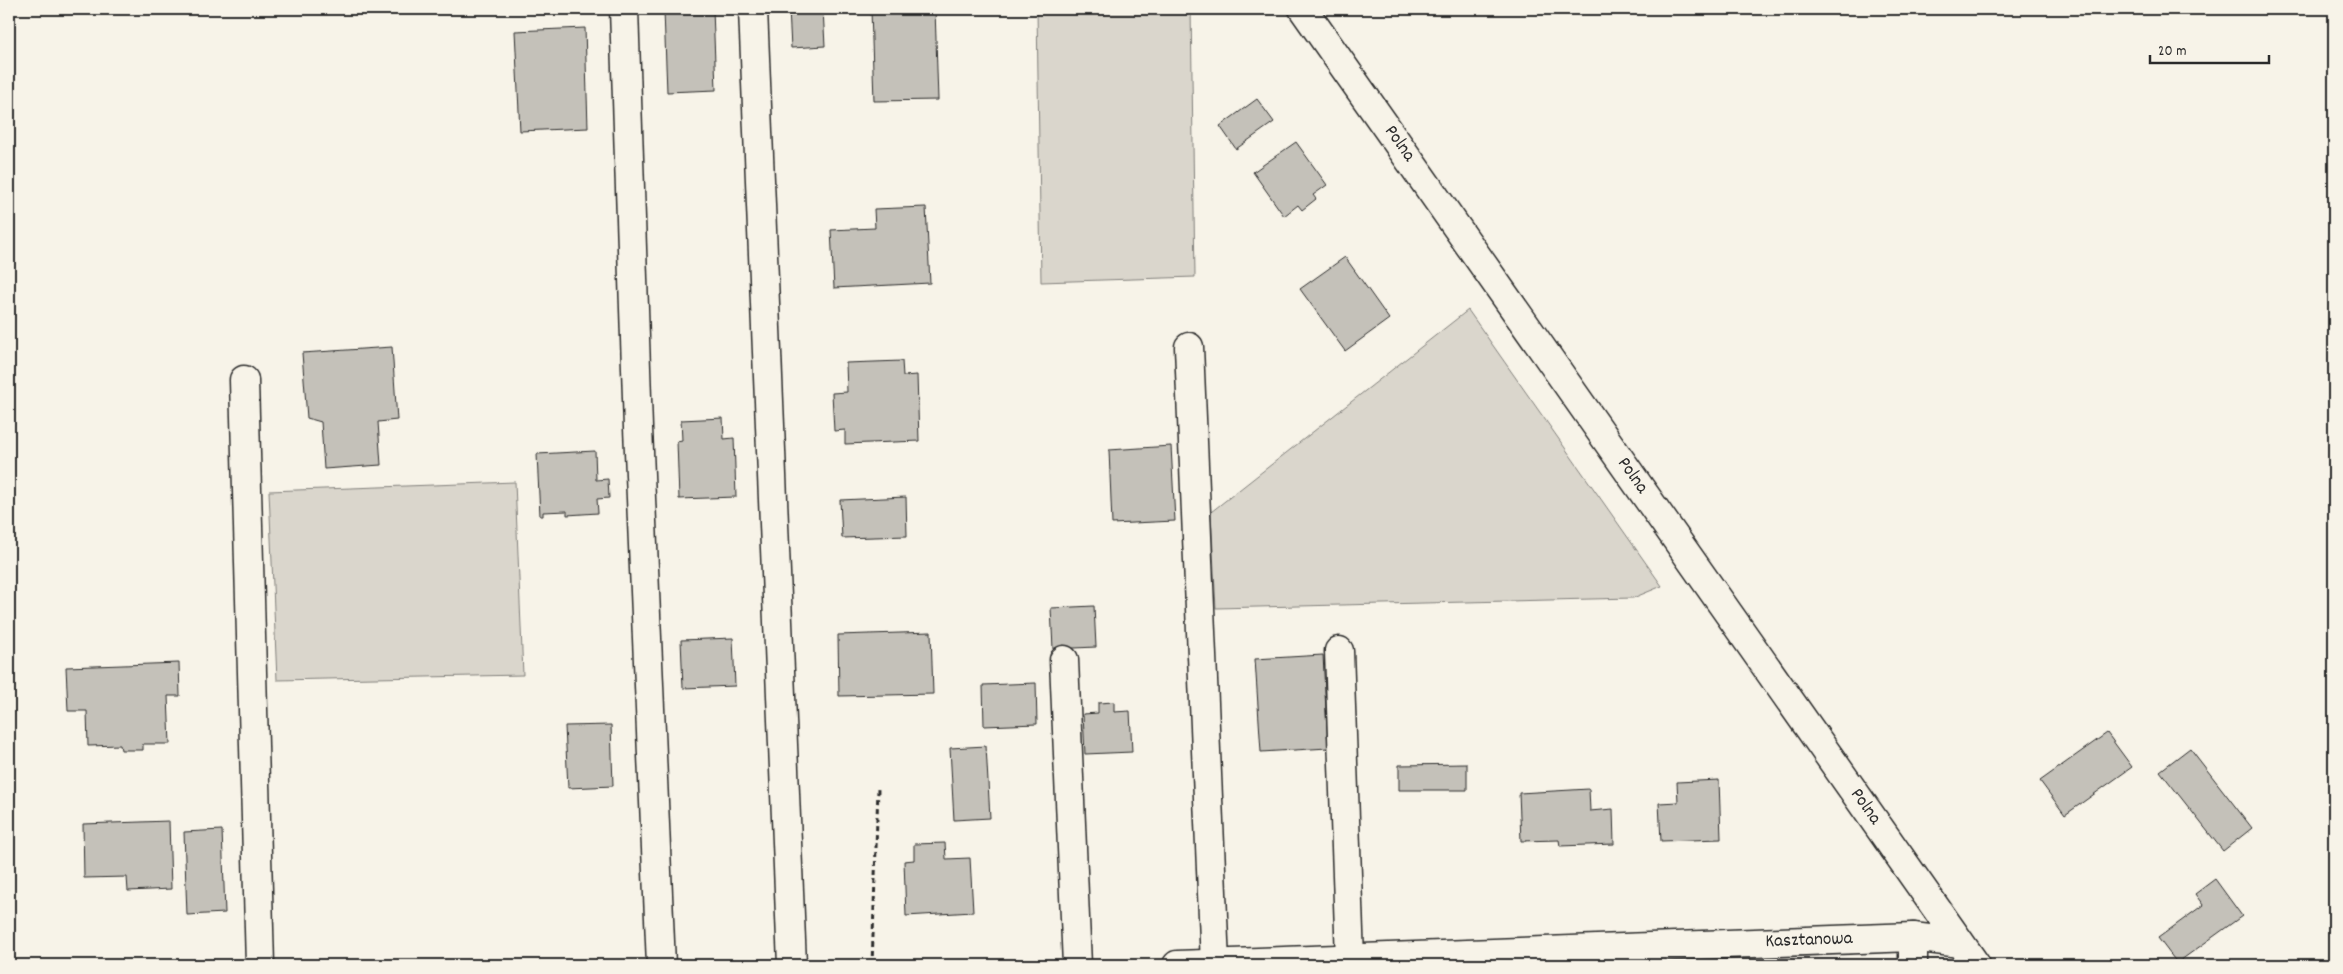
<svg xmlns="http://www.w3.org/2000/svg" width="2343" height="974" font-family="Dekko,sans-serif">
<rect width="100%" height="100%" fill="#f7f3e8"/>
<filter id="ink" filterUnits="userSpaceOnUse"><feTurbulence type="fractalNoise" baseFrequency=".02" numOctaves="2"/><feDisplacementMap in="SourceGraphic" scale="10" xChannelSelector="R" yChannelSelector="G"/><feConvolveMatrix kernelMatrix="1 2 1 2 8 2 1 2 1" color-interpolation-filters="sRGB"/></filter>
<g filter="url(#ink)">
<!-- green -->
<g fill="#dad6cc" stroke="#82807c">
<polygon points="1037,9 1191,9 1195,277 1041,282"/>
<polygon points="1468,310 1662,586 1633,598 1216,608 1211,512"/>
<polygon points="515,482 523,675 277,680 269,491"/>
</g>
<!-- building -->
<g fill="#c4c1b9" stroke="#2b2b2b">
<polygon points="713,9 716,90 667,92 664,11"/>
<polygon points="789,9 823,9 825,46 791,48"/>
<polygon points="935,9 938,100 874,101 871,10"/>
<polygon points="585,28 588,128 520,131 515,31"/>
<polygon points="1257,99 1274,122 1236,149 1220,126"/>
<polygon points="1296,142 1327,185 1313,195 1316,199 1302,210 1298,205 1284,216 1253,172"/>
<polygon points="926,207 930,283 834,288 831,230 875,228 874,209"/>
<polygon points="1345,257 1389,319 1345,351 1300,289"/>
<polygon points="392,347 397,420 378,422 381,465 324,469 321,422 307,418 302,353"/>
<polygon points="902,361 903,376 917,375 919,441 845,444 845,430 834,431 832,393 847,392 846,363"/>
<polygon points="723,418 724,439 734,438 736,497 679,499 677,441 682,440 681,420"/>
<polygon points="1171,446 1175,521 1112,524 1109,450"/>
<polygon points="595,451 596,480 608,479 609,498 597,499 598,513 567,515 567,511 543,512 543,516 540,516 537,454"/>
<polygon points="906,497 907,536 842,538 840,500"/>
<polygon points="1094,606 1096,647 1053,649 1051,608"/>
<polygon points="931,632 933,694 839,696 838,635"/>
<polygon points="733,638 735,686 683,688 681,640"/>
<polygon points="1323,655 1328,748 1261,752 1255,659"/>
<polygon points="179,663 180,696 168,696 170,744 143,744 143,750 121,750 120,745 88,746 87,711 68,711 66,667"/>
<polygon points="1036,683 1037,724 984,726 983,685"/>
<polygon points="1114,702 1114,712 1130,711 1132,752 1085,754 1083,714 1098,713 1098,703"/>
<polygon points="611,725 613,786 568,788 565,726"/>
<polygon points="2107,733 2132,767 2065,815 2040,781"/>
<polygon points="986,746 990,818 954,820 950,748"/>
<polygon points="2190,748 2252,828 2223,851 2160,771"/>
<polygon points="1467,764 1467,790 1399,790 1399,765"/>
<polygon points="1719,780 1721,839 1661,841 1659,803 1678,802 1677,782"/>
<polygon points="1589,789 1590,811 1613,809 1614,844 1560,846 1559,840 1521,841 1519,793"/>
<polygon points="169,821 171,889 128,891 127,877 84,878 83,824"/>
<polygon points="222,830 225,913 187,915 184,832"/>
<polygon points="945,843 946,859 970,858 973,912 906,916 904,861 914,860 914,844"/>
<polygon points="2215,879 2242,916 2177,963 2158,938 2203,905 2195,894"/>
</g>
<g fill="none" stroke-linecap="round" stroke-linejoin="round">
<defs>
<g id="minor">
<polyline points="624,9 638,428 661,965"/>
<polyline points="753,9 792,965"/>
<polyline points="1303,9 1976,965"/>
<polyline points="1189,347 1215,964"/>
<polyline points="244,380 260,965"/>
<polyline points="1339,651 1350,959"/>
<polyline points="1064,660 1077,965"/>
<polyline points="1913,937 1913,965"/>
<polyline points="1177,965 1913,937 1960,943"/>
</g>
</defs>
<!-- minor casing -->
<use href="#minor" stroke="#2b2b2b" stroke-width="31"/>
<!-- path -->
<polyline stroke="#2b2b2b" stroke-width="3" stroke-dasharray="5 4" stroke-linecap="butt" points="872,965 878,789"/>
<!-- minor -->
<use href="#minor" stroke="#f7f3e8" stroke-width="28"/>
</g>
</g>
<g text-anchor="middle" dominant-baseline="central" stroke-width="4" stroke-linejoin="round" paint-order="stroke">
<!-- street labels -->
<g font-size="19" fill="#2b2b2b" stroke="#f7f3e8">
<text transform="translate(1399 144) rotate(55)">Polna</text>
<text transform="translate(1632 476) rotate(55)">Polna</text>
<text transform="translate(1865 807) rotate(55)">Polna</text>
<text transform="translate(1809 941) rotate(-2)">Kasztanowa</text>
</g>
</g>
<!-- margin -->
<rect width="2343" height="974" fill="none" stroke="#f7f3e8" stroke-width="30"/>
<rect x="15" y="15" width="2313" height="944" fill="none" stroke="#2b2b2b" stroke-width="2" filter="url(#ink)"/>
<!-- scale -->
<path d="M2150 55v8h119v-8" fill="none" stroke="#2b2b2b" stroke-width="2.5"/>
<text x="2158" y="55" font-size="15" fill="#2b2b2b" stroke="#f7f3e8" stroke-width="4" paint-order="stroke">20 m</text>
</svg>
